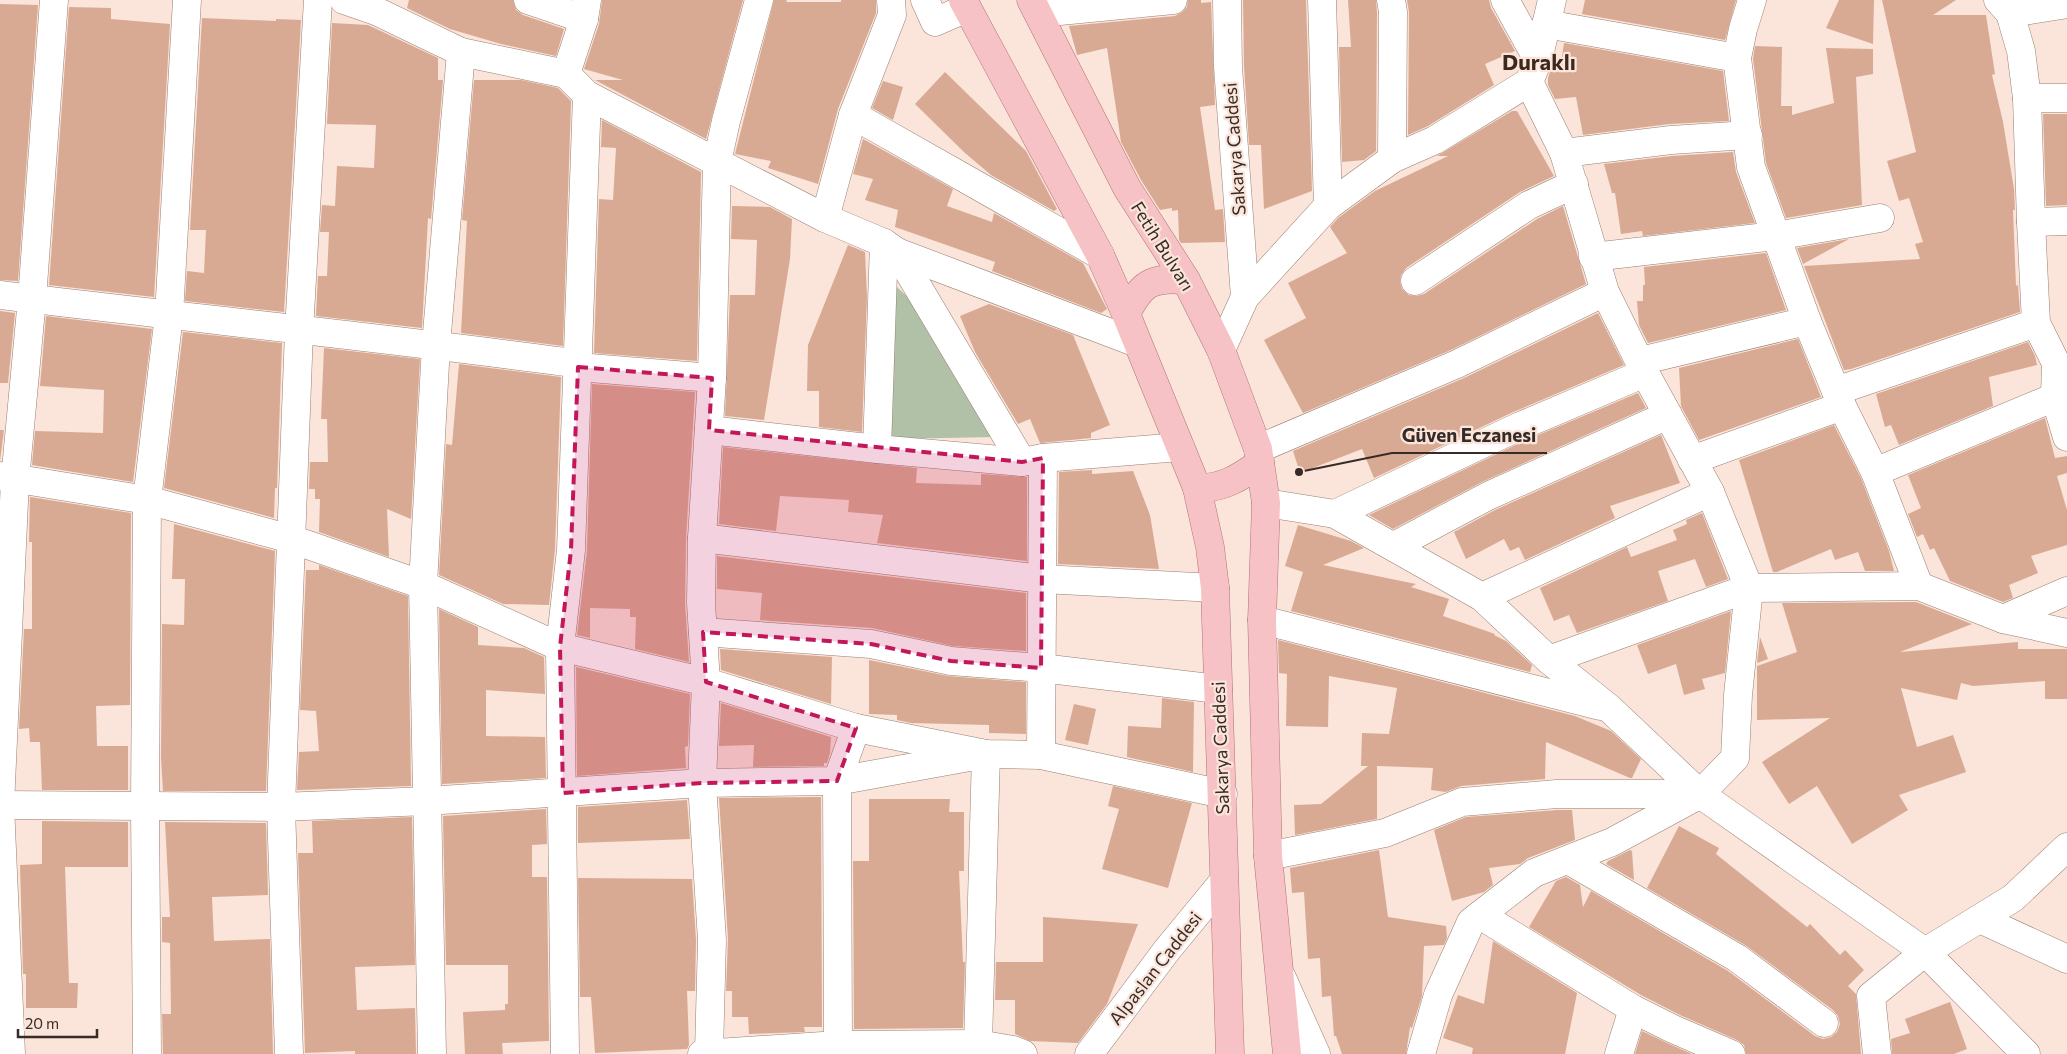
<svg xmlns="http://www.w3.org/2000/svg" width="2067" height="1054" font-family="Commissioner,sans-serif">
<rect width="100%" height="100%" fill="#fbe4d9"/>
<!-- green -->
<polygon fill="#b1c1a7" points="886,277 925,313 995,437 892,439"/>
<!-- building -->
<g fill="#d9aa93">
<polygon points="409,0 513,0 516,10 523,15 564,29 556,56 501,44 450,29 407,8"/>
<polygon points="602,0 743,0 706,139 595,80 623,80 584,69 599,24"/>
<polygon points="774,0 787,0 786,2 841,2 841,0 876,0 876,13 838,109 818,184 768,168 771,161 735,154"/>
<polygon points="1188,0 1201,0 1201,3 1211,2 1215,105 1200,107 1215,210 1223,209 1225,242 1181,243 1179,240 1178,210 1172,211 1172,208 1160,210 1141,180 1121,142 1107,48 1077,55 1069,26 1175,16 1182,12 1187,7"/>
<polygon points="1243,0 1306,0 1312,191 1264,209 1261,145 1249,145 1244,66"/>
<polygon points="1348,0 1376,0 1377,13 1376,151 1364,160 1342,162 1339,47 1351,47"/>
<polygon points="1407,0 1489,0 1491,8 1515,51 1485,64 1494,85 1428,126 1408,135 1409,12"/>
<polygon points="1585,0 1736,0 1725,40 1582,14"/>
<polygon points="1839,0 1874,0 1873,44 1826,28"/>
<polygon points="1882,0 1956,0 1933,15 1986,15 1995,74 1992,75 2003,122 2014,189 2015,210 2013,210 2016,286 2018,285 2020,312 1851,369 1844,370 1804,266 1920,259 1915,244 1923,242 1909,198 1899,201 1887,161 1916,152"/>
<polygon points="0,4 38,5 18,281 0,280"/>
<polygon points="69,7 111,8 111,19 170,24 154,297 49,285"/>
<polygon points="202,18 276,21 276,19 301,20 284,312 185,301 187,271 204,273 206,230 190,230"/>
<polygon points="332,23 368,25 438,58 438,80 443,80 431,219 428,218 422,328 316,316 318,276 327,276 329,232 320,232 322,205 335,206 337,166 374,168 376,125 327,124"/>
<polygon points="1564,43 1723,71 1729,121 1669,124 1583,135 1576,97 1555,99 1548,85 1548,78 1550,72 1560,71"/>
<polygon points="1755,46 1782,47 1781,106 1792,106 1792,115 1834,103 1826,48 1873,49 1873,74 1856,77 1862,205 1786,218 1766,163 1753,59"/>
<polygon points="945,72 1026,151 1057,209 1054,211 991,175 965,153 915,104"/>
<polygon points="474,80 521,80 558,88 571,101 563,346 461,333 467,221 462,220"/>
<polygon points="883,81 903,87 893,120 872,108"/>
<polygon points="1512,111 1517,111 1554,176 1520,192 1406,268 1401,275 1400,282 1402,289 1409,295 1416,296 1424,294 1537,219 1563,206 1586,284 1451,350 1303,413 1264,340 1306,318 1288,283 1347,253 1330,227 1338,218 1375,191 1448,156 1437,156"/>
<polygon points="2043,114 2067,114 2067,205 2046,206"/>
<polygon points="602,120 701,172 697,361 594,353 599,199 613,200 616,148 601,147"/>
<polygon points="863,139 953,189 947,206 992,222 994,213 1083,263 1107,309 1101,313 992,271 995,262 895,227 898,210 865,200 873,179 853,174"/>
<polygon points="1733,152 1736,172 1755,223 1643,236 1642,231 1621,234 1615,193 1612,193 1604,164 1672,156"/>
<polygon points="732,206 770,207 792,219 790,259 764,420 725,416 730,295 755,295 757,240 731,239"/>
<polygon points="1849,239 1803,264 1797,248"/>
<polygon points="848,245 865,252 867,296 862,432 819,427 819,391 807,391 808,345"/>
<polygon points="1766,253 1786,310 1648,343 1639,325 1637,301 1643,301 1643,285 1645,285 1644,267"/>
<polygon points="989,304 1073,335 1110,425 1091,433 1091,438 1040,443 1030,419 1018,424 975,352 960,316"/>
<polygon points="0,311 15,313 8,383 0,383"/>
<polygon points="1598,313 1624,365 1511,413 1374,478 1362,449 1300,473 1293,451 1464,378"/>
<polygon points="46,316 152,329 133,482 32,465 35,431 103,433 104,390 40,386"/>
<polygon points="183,332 282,343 277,488 275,488 274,518 164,488"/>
<polygon points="1798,339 1821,397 1699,440 1681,406 1679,368"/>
<polygon points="2028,342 2035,356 2037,365 1989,377 1993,406 1899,445 1891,425 1885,427 1876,394"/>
<polygon points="324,348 420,359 411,519 387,509 389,557 319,532 320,499 315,499 315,489 309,489 310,462 328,462 327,419 321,419"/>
<polygon points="459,364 561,377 555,549 549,605 503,604 439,575 446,444 452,445"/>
<polygon points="592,384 695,392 686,538 685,604 689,662 635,649 636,617 630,617 630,609 590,608 590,638 577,635 587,551"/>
<polygon points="1638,393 1646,408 1482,482 1393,529 1369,515 1524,441"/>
<polygon points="2045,418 2055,458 2067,456 2067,473 2057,476 2067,510 2067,545 2031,556 2038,573 2009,585 2013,598 2003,602 1950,581 1934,548 1930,550 1923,534 1917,537 1908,514 1921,508 1908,475"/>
<polygon points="1834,425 1861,478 1889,551 1894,571 1865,571 1858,552 1835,560 1831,549 1777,572 1773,572 1739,460"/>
<polygon points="0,430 4,430 0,461"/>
<polygon points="1661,435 1680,483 1610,506 1615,518 1525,560 1519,547 1510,551 1504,539 1466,559 1454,532 1495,510"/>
<polygon points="723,447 917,468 916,483 981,485 981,474 1027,477 1027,561 877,543 883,515 848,512 849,500 780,496 776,531 719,524"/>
<polygon points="1092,470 1092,474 1133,471 1150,515 1159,569 1058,564 1059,472"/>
<polygon points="30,497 131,513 130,705 96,706 97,746 128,746 128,790 42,790 40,742 30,742 29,728 19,729 24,629 32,629 32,542 29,542"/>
<polygon points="1702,513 1728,579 1706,587 1695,559 1658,571 1668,601 1577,633 1569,615 1554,621 1540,588 1627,547 1631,557 1677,540 1673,530 1687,524 1686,520"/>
<polygon points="174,524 275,551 266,791 163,791 161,757 162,624 184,625 185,579 172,579"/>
<polygon points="1298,525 1351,541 1364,548 1323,565 1416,584 1411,587 1449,599 1443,616 1495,634 1494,635 1506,641 1532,665 1530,672 1291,611 1303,572 1285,566"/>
<polygon points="717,556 1026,593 1026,651 953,646 872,628 760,620 762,593 717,589"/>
<polygon points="319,565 408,596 411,786 297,790 299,752 319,751 316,711 300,710 306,570 319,570"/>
<polygon points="1916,602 1972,624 1900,652 2018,642 2018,649 2067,649 2067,699 2045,699 2045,681 1973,686 1961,683 1957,700 1901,688 1917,747 1953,735 1966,772 1899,795 1908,810 1852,844 1817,786 1789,804 1762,762 1830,718 1757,720 1757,666 1797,652 1782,603"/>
<polygon points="439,609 478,627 478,645 524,648 544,657 545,694 486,690 486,736 545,737 546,778 442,784"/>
<polygon points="1731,611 1725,673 1702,679 1705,689 1684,695 1676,664 1648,674 1637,645"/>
<polygon points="1760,637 1768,659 1757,663"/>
<polygon points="1278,640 1575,716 1611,731 1641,759 1632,778 1630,778 1546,742 1545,779 1461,786 1446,792 1431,790 1433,768 1377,766 1377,819 1295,835 1294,805 1321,804 1368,766 1361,766 1362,733 1389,734 1397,688 1329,676 1328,727 1286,726 1287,674 1279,673"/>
<polygon points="720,649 832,657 831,704 721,670"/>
<polygon points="869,660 948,676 1026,682 1026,734 989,733 989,725 911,723 897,720 897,715 869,714"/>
<polygon points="576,667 690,694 688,746 685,747 686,768 577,776"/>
<polygon points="1162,698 1194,702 1193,772 1127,757 1128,726 1161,728"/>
<polygon points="721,703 831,737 830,753 827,763 824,763 824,766 753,767 754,745 719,746"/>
<polygon points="1074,704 1096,709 1088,745 1065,740"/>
<polygon points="1113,786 1192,803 1168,888 1102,869 1119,809 1108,806"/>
<polygon points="821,797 822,1027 804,1027 805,1032 749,1034 748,1017 732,1017 732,991 726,991 728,939 719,798"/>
<polygon points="869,799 950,799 949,812 964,812 964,871 959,871 963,962 965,962 963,1028 854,1029 853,861 869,861"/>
<polygon points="687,800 690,839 578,843 578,807"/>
<polygon points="546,809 547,844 532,845 532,877 547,877 549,1041 502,1043 503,1054 465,1054 463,1012 505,1010 505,1004 508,1004 508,965 446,965 443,816"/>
<polygon points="1558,810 1572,810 1575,840 1528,858 1520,864 1489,868 1493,885 1484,892 1452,901 1434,830 1466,817"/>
<polygon points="412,817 415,965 355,967 357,1010 415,1008 416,1054 355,1054 355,1051 305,1053 298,853 313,853 312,821"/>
<polygon points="42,821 128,822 128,867 65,867 69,983 78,983 77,1008 26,1008 26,974 23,974 20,865 42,864"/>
<polygon points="165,822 266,823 268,895 212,897 214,941 270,939 273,1054 163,1054 162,1014 171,1014 170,943 162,942 162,917 170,917"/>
<polygon points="1679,826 1719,848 1716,854 1807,927 1810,924 1840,955 1845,950 1864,970 1848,986 1856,994 1861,1054 1746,1054 1744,1045 1737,1040 1680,1015 1641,995 1529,927 1556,881 1566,877 1580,885 1583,907 1591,891 1728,971 1815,1036 1823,1039 1831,1037 1837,1032 1840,1024 1838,1016 1833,1010 1745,945 1647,888"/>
<polygon points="1379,850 1388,917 1446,926 1447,938 1444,945 1424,946 1422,996 1412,1028 1410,1027 1406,1054 1342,1054 1336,1036 1334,1036 1331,996 1322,997 1320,958 1308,959 1304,892 1292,893 1290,868"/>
<polygon points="1630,850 1632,851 1634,880 1606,864 1608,861"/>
<polygon points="578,878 692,879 696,940 695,991 687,991 689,1045 687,1049 595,1053 591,997 580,997"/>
<polygon points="1043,917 1138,924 1107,1004 1078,1043 1030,1041 1015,1034 1015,1000 995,1000 996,962 1043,962"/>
<polygon points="1493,941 1577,993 1565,1054 1472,1054 1473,1048 1443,1038 1458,995 1484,1004"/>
<polygon points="1950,1002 1967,1049 1954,1054 1892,1054 1891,1039 1910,1033 1905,1019"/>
<polygon points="1642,1031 1667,1043 1692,1054 1635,1054"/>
</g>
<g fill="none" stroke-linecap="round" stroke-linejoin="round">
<defs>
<g id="minor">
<polyline points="344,0 376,11 461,52 566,74 587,95 825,218 884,243 897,252 1137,343"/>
<polyline points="528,0 584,19"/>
<polyline points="925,0 935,22 967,8"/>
<polyline points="1227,0 1228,67 1245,297"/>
<polyline points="1322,0 1328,206"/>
<polyline points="1391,0 1393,12 1392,159"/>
<polyline points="1505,0 1538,60"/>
<polyline points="1752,0 1743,29 1737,58 1751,167 1807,321 1842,406 1875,472 1919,586"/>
<polyline points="1998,0 2010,13 2021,51 2027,98 2031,222 2036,323 2056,363 2055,397 2067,437"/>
<polyline points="1039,13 1173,0"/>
<polyline points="2010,13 2067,4"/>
<polyline points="1546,24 1737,58"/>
<polyline points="566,74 584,19 587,0"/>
<polyline points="2027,98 2067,98"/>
<polyline points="853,115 1100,255"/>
<polyline points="1564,153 1671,140 1748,135"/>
<polyline points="825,218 853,115 892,15 891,0"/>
<polyline points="2031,222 2067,221"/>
<polyline points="897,252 1022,462"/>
<polyline points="1593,257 1775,236 1880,218"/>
<polyline points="1415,281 1529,205 1574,184"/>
<path d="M0,295C189,318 378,337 566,362L578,367L712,378"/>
<polyline points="1221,350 1245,297 1328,206 1392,159 1435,140 1529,82 1538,60 1552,0"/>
<polyline points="1640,361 1807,321"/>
<polyline points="1836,391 2036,323"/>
<polyline points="709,430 877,449 1022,462 1043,458 1180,447"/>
<polyline points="877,449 884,243"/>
<polyline points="1258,449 1457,364 1605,292"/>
<polyline points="1692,460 1842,406"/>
<polyline points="1875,472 2055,397"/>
<polyline points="0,476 147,500 291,539 423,585 560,647 706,682 856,728 986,754 1041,755 1223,794"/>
<polyline points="1266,503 1335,514 1482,597 1549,660 1609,708 1700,794 1735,758 1738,695 1749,588 1710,492 1645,373 1605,292 1564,153 1529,82"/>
<polyline points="1335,514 1518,427 1645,373"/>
<polyline points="702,538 1042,579 1215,588"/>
<polyline points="1394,546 1488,496 1668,415"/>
<polyline points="1482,597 1710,492"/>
<polyline points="2003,619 2067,591"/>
<polyline points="1262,620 1600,706"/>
<polyline points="703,632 871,644 951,661 1041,668 1218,689"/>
<polyline points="1549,660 1749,588 1919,586 2003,619 2067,633"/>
<polyline points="1041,755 1043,458"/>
<polyline points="0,805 281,807 427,801 702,783 837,781 986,754 978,1044"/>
<polyline points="1268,856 1385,833 1462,802 1557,794 1700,794 1925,952 2026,1054"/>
<polyline points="1568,860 1737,958 1824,1023"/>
<polyline points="1480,915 1633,1009 1673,1029 1731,1054"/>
<polyline points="1980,919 2067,959"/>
<polyline points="1282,978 1316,1054"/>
<polyline points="838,1045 837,781 856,728"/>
<polyline points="709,1052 712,940 702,783 706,682 701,603 702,538 712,378 717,162 726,121 759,0"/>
<polyline points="11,1054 0,805 15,480 32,299 54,0"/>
<polyline points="147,1054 145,806 147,500 169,315 187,0"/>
<polyline points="289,1054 281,807 299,331 318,0"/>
<polyline points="432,1054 423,585 436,345 461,52"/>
<polyline points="565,1054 560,647 571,550 587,95"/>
<polyline points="702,1054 838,1045 978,1044 1013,1050 1023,1054"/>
<polyline points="1089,1054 1167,950 1223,882"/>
<polyline points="1421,1054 1438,995 1471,922 1534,873 1612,842 1697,796"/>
<polyline points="1619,1054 1633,1009"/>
<polyline points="1877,1054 1871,996 1925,952 2013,898 2067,847"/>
</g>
<g id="major">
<polyline points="963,0 1100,255 1126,314 1197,488 1210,547 1215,588 1230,1054"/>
<polyline points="1031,0 1127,188 1186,280 1221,350 1258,449 1266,503 1262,620 1268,856 1287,1054"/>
<path d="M1126,314C1142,283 1151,277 1186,280"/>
<path d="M1197,488C1222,489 1241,477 1260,463"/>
</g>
</defs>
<!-- minor casing -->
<use href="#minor" stroke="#997f72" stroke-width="29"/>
<!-- major casing -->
<use href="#major" stroke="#b07374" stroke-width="29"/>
<!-- minor -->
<use href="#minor" stroke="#fff" stroke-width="28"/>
<!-- major -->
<use href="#major" stroke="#f7c2c5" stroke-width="28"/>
</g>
<!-- marked area -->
<path fill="#c2185b" fill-opacity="0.2" stroke="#c2185b" stroke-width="4" stroke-dasharray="10 6" stroke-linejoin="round" d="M578,367L712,378L709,430L1022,462L1043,458L1041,668L951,661L871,644L703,632L706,682L856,728L837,781L702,783L563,793L560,647L571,550Z"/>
<g text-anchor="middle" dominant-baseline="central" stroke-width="4.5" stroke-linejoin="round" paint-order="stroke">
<!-- street labels -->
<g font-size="18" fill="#362b26" stroke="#fbe4d9">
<text transform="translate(1234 149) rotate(-94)">Sakarya Caddesi</text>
<text transform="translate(1163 246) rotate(58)">Fetih Bulvarı</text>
<text transform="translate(1220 748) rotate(-92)">Sakarya Caddesi</text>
<text transform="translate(1155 968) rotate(-52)">Alpaslan Caddesi</text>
</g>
<!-- district labels -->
<g font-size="22" font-weight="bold" fill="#3d281d" stroke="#fbe4d9">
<text x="1539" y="61">Duraklı</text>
</g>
</g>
<!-- callouts -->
<path fill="none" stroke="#362b26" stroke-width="2" d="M1299 472L1392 453H1547"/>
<circle fill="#362b26" stroke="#fbe4d9" stroke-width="2" cx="1299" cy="472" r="5"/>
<g font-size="19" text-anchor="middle" font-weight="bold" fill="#362b26" stroke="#fbe4d9" stroke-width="4.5" stroke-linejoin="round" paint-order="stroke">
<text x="1469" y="442">Güven Eczanesi</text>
</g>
<!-- scale -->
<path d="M18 1029v8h79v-8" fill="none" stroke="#362b26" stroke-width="2.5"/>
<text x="25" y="1029" font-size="15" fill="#362b26" stroke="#fbe4d9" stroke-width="4" paint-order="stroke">20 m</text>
</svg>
